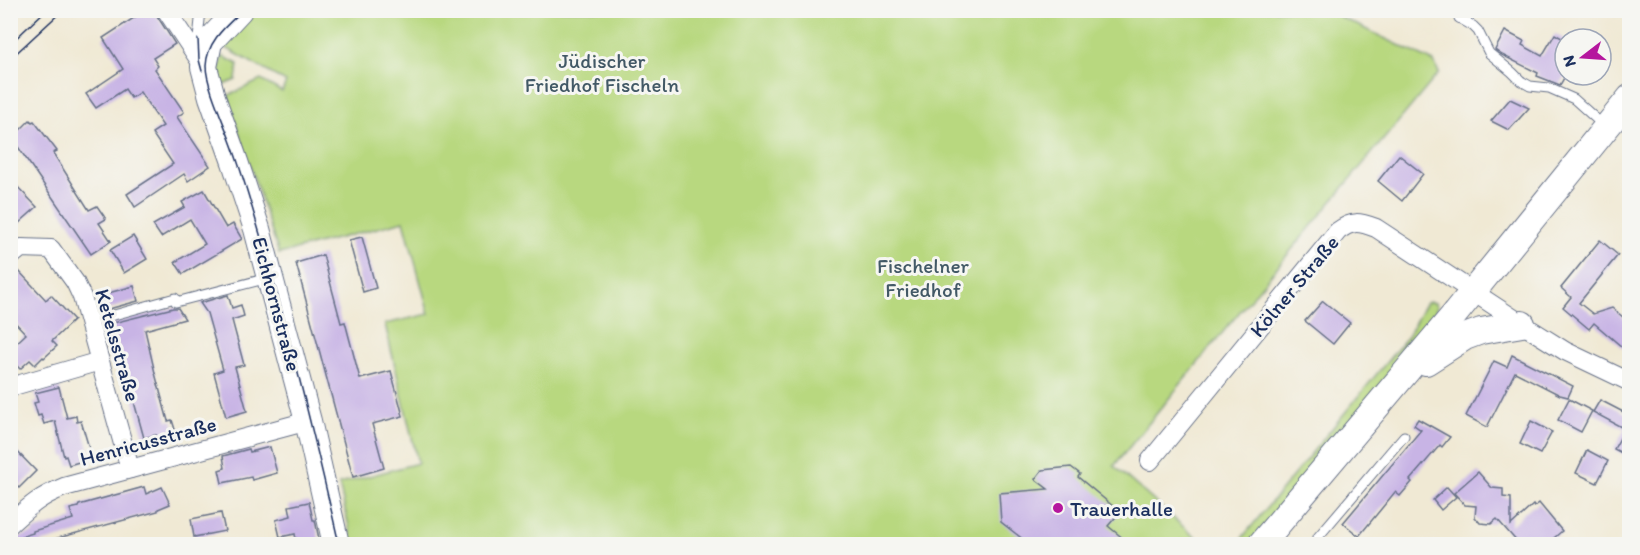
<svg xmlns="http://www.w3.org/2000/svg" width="1640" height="555" font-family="Itim,sans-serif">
<rect width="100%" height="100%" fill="#f6f6f2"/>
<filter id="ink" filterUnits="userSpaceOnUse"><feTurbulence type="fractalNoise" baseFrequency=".0167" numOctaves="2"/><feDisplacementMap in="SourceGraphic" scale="12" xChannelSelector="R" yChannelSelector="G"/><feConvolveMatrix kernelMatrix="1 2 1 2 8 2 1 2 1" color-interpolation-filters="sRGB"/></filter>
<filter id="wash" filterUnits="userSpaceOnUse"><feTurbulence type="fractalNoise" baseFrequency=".008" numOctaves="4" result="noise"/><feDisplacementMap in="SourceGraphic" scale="24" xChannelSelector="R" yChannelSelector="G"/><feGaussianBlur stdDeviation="1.35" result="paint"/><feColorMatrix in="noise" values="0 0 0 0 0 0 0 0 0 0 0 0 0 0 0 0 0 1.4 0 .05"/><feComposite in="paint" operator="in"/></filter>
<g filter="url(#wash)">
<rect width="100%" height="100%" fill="#f0e9d4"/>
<!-- green -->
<g fill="#b8d87f" stroke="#6a846e" stroke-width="1.5">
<polygon points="258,10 1323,10 1330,12 1434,62 1439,73 1228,326 1114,466 1203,544 353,544 339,484 418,463 385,324 429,314 404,221 279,254 227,96 261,80 282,92 286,82 221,45"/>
<polygon points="222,56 238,64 236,80 221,86 219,72"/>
<polygon points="1431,302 1435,303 1437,306 1433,317 1425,331 1249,544 1237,544 1408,336 1423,307 1426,303"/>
</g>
<g id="blocks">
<!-- building -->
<g fill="#c8b4e5">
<polygon points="146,10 155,10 157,16 175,44 153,58 158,66 155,69 184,112 177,117 210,166 188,181 184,174 135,207 127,194 173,164 152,133 163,126 140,92 131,98 125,89 96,108 86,94 123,69 103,38"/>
<polygon points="1505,31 1524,41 1522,45 1542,56 1555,34 1565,40 1565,76 1560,85 1537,76 1538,73 1502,55 1495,50"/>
<polygon points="1510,99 1529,108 1509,130 1491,121"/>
<polygon points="30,120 32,122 34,121 57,151 53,153 89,210 97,206 106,219 99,223 111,241 91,254 12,138"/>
<polygon points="1399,155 1423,174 1402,201 1378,181"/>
<polygon points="10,179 37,207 10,231"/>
<polygon points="204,190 226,228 233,224 242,239 183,274 175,262 205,244 190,219 161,237 153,225 185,207 182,202"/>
<polygon points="133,236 147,259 124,273 110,250"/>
<polygon points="362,237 376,288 363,292 349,240"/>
<polygon points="1600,240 1618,255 1579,303 1593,314 1612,308 1629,322 1629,353 1594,323 1589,329 1563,307 1571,297 1561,288"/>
<polygon points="323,255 341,323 345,322 360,379 391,371 403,416 372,424 384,468 353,477 296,263"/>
<polygon points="17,269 46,300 51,295 74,320 52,341 57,346 44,358 43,357 35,365 30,360 20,369 10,359 10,349 26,334 10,317 10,275"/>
<polygon points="134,286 138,301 105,310 101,295"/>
<polygon points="228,295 232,308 241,305 244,316 232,320 244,365 235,367 247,411 226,417 214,373 223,370 207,313 200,303"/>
<polygon points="1323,301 1350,323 1333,344 1305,321"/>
<polygon points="173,308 178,308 185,319 145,330 155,373 168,421 172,420 177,436 158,441 156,435 144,438 118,344 115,345 109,324"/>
<polygon points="1512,355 1573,386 1568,397 1560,395 1515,372 1487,427 1466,416 1494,361 1507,367"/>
<polygon points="59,387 67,418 76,416 77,422 81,421 92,458 69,465 66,456 64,457 55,421 44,424 41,415 38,416 34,403 38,402 35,393"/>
<polygon points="1569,399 1592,411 1581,432 1558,420"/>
<polygon points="1600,400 1629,415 1629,457 1614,449 1625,429 1593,412"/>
<polygon points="1418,419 1450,437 1442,447 1440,445 1410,480 1412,482 1400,496 1395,492 1359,536 1343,523 1421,430 1414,425"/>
<polygon points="1531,421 1552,432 1540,454 1520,444"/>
<polygon points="10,444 36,471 19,488 10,479"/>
<polygon points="270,447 277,473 252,480 251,477 222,483 219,470 225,468 223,456 249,449 250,452"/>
<polygon points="1587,450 1608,461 1597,483 1576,473"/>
<polygon points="1071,467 1080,474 1078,477 1120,512 1108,526 1130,544 1029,544 1001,522 999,493 1048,489 1035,479 1042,470"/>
<polygon points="1478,472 1492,488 1503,489 1503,497 1511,498 1511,525 1533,505 1534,507 1539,503 1562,531 1547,544 1519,544 1497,519 1491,524 1480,523 1475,517 1476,506 1465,505 1454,493"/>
<polygon points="144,487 146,494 162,487 170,504 158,509 158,511 36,544 10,544 10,540 33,533 33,531 73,519 70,509 78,507 79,505"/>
<polygon points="1447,487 1456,497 1441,510 1433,500"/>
<polygon points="309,502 313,520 315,520 320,544 297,544 295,534 280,537 276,520 291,516 289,506"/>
<polygon points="221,513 225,531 194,537 191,519"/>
</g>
</g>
</g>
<g filter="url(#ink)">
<use href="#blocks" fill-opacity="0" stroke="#667087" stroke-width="1.5"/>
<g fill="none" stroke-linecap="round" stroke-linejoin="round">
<defs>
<g id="lane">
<polyline points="1459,18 1473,26 1478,31 1489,53 1512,72 1521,81 1530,86 1549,88 1574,99 1604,126"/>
<polyline points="200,47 198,39 201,10"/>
<polyline points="176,302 268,278"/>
<polyline points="89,322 175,298"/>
<polyline points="1318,544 1318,537 1404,436"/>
</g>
<g id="street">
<polyline points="166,10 204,67"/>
<polyline points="10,257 21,248 51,249 75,282 82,297 130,469"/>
<polyline points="10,387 100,361"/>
<path d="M1150,461L1338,231C1353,220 1359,222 1376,228L1522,324L1565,351L1630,382"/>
<path d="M10,524C30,506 39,497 64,487L308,421"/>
</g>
<g id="secondary">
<polyline points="239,10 209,42 204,67 212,97 235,162 257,229 270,278 308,421 336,544"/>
<polyline points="1426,362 1465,337 1481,331 1522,324"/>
<polyline points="1261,544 1454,315 1630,98"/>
</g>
</defs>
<!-- lane casing -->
<use href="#lane" stroke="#667087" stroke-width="11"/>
<!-- street casing -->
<use href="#street" stroke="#667087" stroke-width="20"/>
<!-- secondary casing -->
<use href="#secondary" stroke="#667087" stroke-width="28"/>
<!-- lane -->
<use href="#lane" stroke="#fff" stroke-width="9"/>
<!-- street -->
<use href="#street" stroke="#fff" stroke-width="18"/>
<!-- secondary -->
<use href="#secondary" stroke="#fff" stroke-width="26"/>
<!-- tram -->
<g stroke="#1b2f5e" stroke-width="1.5">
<path d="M243,10C226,26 207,41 206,66C206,84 223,121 230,140C241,169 250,200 259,231C290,334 315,439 339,544"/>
<polyline points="198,39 199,60 202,71"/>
<polyline points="10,44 46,10"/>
<polyline points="10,59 63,10"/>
</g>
</g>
</g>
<!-- markers -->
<circle fill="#b5179e" stroke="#f6f6f2" stroke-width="2" cx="1058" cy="508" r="6"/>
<g text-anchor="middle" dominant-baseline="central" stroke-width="6" stroke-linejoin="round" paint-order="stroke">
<!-- park labels -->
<g font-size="21" fill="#425966" stroke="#f6f6f2">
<text x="602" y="60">Jüdischer<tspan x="602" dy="24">Friedhof Fischeln</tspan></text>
<text x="923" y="265">Fischelner<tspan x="923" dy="24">Friedhof</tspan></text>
</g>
<!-- street labels -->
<g font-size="21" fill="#1b2f5e" stroke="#f6f6f2">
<text transform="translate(1294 286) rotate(-50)">Kölner Straße</text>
<text transform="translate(277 304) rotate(75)">Eichhornstraße</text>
<text transform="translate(118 345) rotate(74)">Ketelsstraße</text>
<text transform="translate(148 441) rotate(-15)">Henricusstraße</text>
</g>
<!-- poi labels -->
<g font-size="21" fill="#1b2f5e" stroke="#f6f6f2" text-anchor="start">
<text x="1070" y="508">Trauerhalle</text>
</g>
</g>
<!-- margin -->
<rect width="1640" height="555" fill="none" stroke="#f6f6f2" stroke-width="36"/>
<!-- north arrow -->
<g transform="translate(1583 57) rotate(253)"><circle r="28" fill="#f6f6f2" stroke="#9ea6b7" stroke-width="1.5"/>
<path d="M0-4.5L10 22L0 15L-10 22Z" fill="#b5179e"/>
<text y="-9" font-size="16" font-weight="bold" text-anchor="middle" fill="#1b2f5e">N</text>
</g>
</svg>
